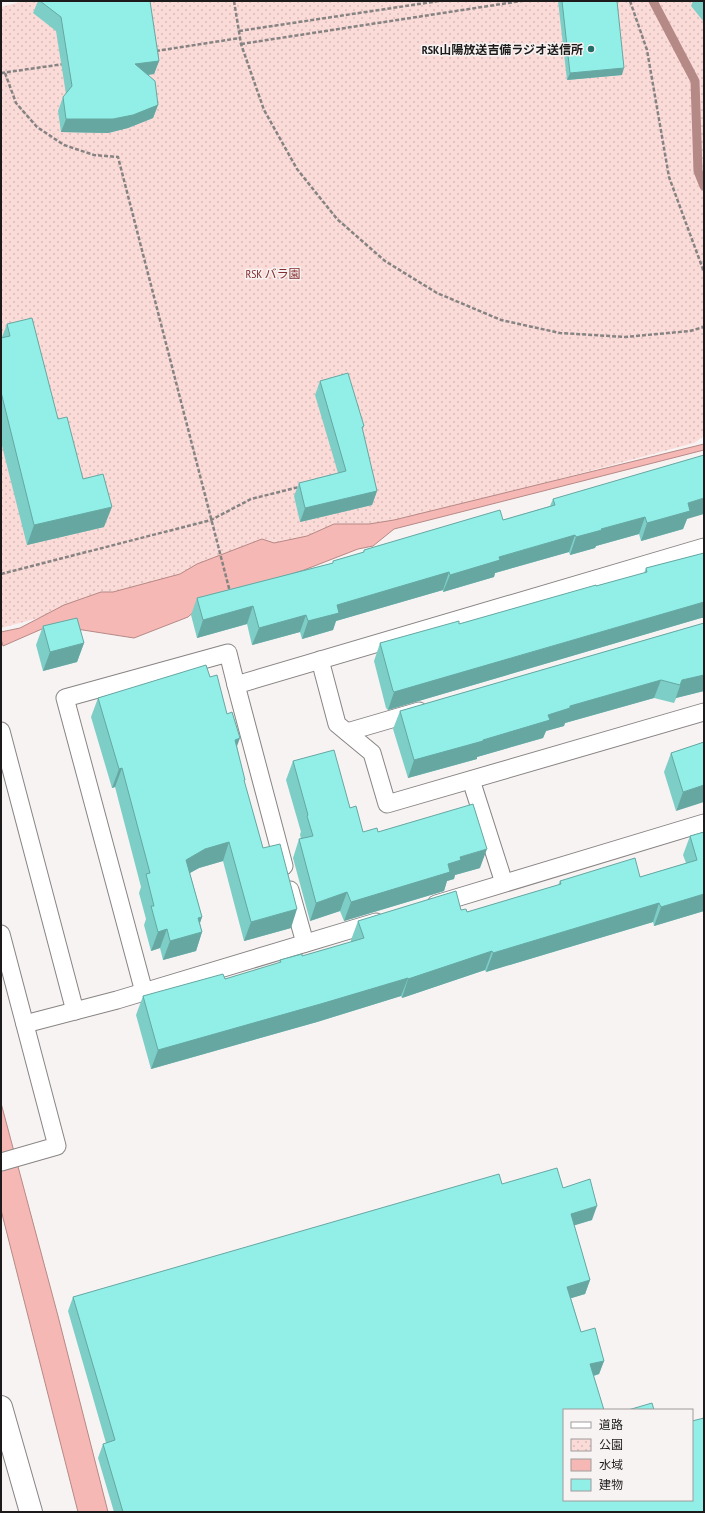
<svg xmlns="http://www.w3.org/2000/svg" width="705" height="1513" font-family="'PT Sans Narrow','Noto Sans JP',sans-serif">
<defs>
<pattern id="park-dots" width="8" height="8" patternUnits="userSpaceOnUse"><rect width="8" height="8" fill="#fbdbd8"/><path d="M2 2h.1M6 6h.1" fill="none" stroke="#d7bbb9" stroke-width="1.8" stroke-linecap="round"/></pattern>
</defs>
<rect width="100%" height="100%" fill="#f8f3f3"/>
<!-- park -->
<polygon fill="url(#park-dots)" points="24,1 704,1 704,436 694,443 1,628 1,7"/>
<!-- water -->
<g fill="#f6b8b4" stroke="#b58986">
<polygon points="704,444 704,450 394,529 373,546 358,549 304,570 205,602 188,617 134,638 51,625 3,646 1,639 1,632 20,628 64,605 101,592 113,592 180,574 197,564 262,539 274,543 307,536 334,524 369,524 394,520"/>
<polygon points="1,1103 58,1316 108,1512 78,1512 1,1210"/>
</g>
<g fill="none" stroke-linecap="round" stroke-linejoin="round">
<!-- stream -->
<polyline stroke="#b58986" stroke-width="9" points="653,1 695,81 698,171 704,186"/>
<defs>
<g id="lane">
<polyline points="320,660 337,724 372,753 387,804 704,712"/>
<polyline points="236,685 284,866"/>
<polyline points="1,731 75,1011"/>
<polyline points="347,732 419,711"/>
<polyline points="471,780 504,883"/>
<polyline points="290,890 305,943"/>
<polyline points="436,904 704,823"/>
<polyline points="1,934 57,1146 1,1162"/>
<polyline points="144,992 65,698 228,653 236,685 704,547"/>
<polyline points="25,1024 117,1000 376,922"/>
</g>
<polyline id="primary" points="1,1407 31,1512"/>
</defs>
<!-- lane casing -->
<use href="#lane" stroke="#888483" stroke-width="19"/>
<!-- primary casing -->
<use href="#primary" stroke="#888483" stroke-width="24"/>
<!-- path -->
<g stroke="#868383" stroke-width="2.5" stroke-dasharray="4 2" stroke-linecap="butt">
<polyline points="234,1 241,44 264,110 297,169 337,219 385,261 437,293 501,320 560,333 625,337 690,331 704,327"/>
<polyline points="630,1 647,50 669,177 704,272"/>
<polyline points="239,31 439,1"/>
<polyline points="241,44 521,1"/>
<polyline points="156,51 240,38"/>
<polyline points="1,73 64,64"/>
<polyline points="5,73 16,103 37,127 64,145 94,155 118,157 230,592"/>
<polyline points="1,574 211,520 251,499 299,487"/>
</g>
<!-- lane -->
<use href="#lane" stroke="#fff" stroke-width="17"/>
<!-- primary -->
<use href="#primary" stroke="#fff" stroke-width="22"/>
</g>
<!-- wall -->
<g fill="#7dcec7">
<polygon points="38,1 150,1 159,61 154,74 148,75 158,105 153,118 128,128 108,133 61,132 58,111 63,97 66,94 56,31 33,13"/>
<polygon points="558,1 617,1 622,75 567,80"/>
<polygon points="693,1 704,1 704,22 691,6"/>
<polygon points="7,324 58,419 83,479 104,527 27,545 1,442 1,338 2,337"/>
<polygon points="320,381 364,426 362,431 377,491 372,505 300,522 294,496 299,483 338,473 315,395"/>
<polygon points="553,499 687,519 683,529 641,541 639,534 596,546 595,548 570,555 569,552 495,573 494,577 443,592 443,590 336,621 333,630 302,639 300,632 252,645 247,624 197,638 191,615 197,598 333,563 333,561 363,553 364,550 503,520 550,506"/>
<polygon points="704,553 704,618 701,618 388,710 386,708 374,661 380,643 459,624 644,573 646,568"/>
<polygon points="704,623 704,691 676,698 674,703 654,698 565,723 564,726 546,731 543,738 477,757 477,759 408,778 393,729 400,711"/>
<polygon points="43,626 84,643 77,662 43,671 36,645"/>
<polygon points="210,677 237,746 244,782 263,848 291,928 244,941 223,861 199,868 190,873 202,917 200,923 202,932 196,951 163,960 160,948 151,951 144,925 146,919 139,893 141,887 115,787 112,788 91,717 98,698"/>
<polygon points="704,742 676,811 664,772 671,753"/>
<polygon points="293,761 350,808 363,832 378,832 480,868 455,875 454,879 447,881 444,891 344,921 340,911 310,921 293,858 299,839 301,839 300,834 301,832 286,780"/>
<polygon points="704,832 704,911 654,926 653,922 486,972 485,970 402,998 401,996 317,1022 151,1069 136,1015 143,996 225,979 279,963 280,960 302,956 351,942 351,940 358,921 461,910 467,912 558,885 560,881 640,877 686,863 683,855 690,836"/>
<polygon points="502,1184 563,1188 592,1220 574,1225 590,1280 585,1294 571,1298 581,1332 604,1361 599,1374 594,1376 564,1410 704,1512 114,1512 98,1458 103,1444 106,1443 68,1311 73,1297"/>
</g>
<!-- shaded-wall -->
<g fill="#66a7a2">
<polygon points="159,61 154,74 130,77 135,64"/>
<polygon points="624,68 622,75 567,80 570,73"/>
<polygon points="158,105 153,118 128,128 108,133 61,132 66,119"/>
<polygon points="377,491 372,505 300,522 305,508"/>
<polygon points="704,498 704,514 687,519 683,529 641,541 647,523 688,503"/>
<polygon points="112,507 104,527 27,545 34,525"/>
<polygon points="645,517 639,534 596,546 595,548 570,555 576,537 601,529"/>
<polygon points="575,535 569,552 495,573 494,577 443,592 450,575 499,557"/>
<polygon points="449,572 443,590 336,621 333,630 302,639 308,621 337,605"/>
<polygon points="704,602 704,618 701,618 388,710 394,692"/>
<polygon points="253,606 247,624 197,638 203,620"/>
<polygon points="306,615 300,632 252,645 259,628"/>
<polygon points="84,643 77,662 43,671 50,652"/>
<polygon points="704,675 704,691 676,698 674,703 682,680"/>
<polygon points="661,680 654,698 565,723 564,726 546,731 543,738 477,757 477,759 408,778 414,760 483,740 570,706"/>
<polygon points="240,738 233,757 235,740"/>
<polygon points="122,768 115,787 112,788 119,769"/>
<polygon points="704,785 704,802 676,811 683,792"/>
<polygon points="229,842 223,861 199,868 179,879 186,860 205,849"/>
<polygon points="487,849 480,868 455,875 454,879 447,881 444,891 344,921 351,902 448,864 460,857"/>
<polygon points="347,892 340,911 310,921 316,903"/>
<polygon points="704,894 704,911 654,926 661,907"/>
<polygon points="659,903 653,922 486,972 493,953"/>
<polygon points="297,909 291,928 244,941 251,922"/>
<polygon points="202,917 196,934 202,932 196,951 163,960 170,941 198,918"/>
<polygon points="167,929 160,948 151,951 158,932"/>
<polygon points="492,951 485,970 402,998 408,979"/>
<polygon points="408,978 401,996 317,1022 151,1069 158,1050"/>
<polygon points="597,1206 592,1220 566,1228 571,1214"/>
<polygon points="590,1280 585,1294 562,1301 567,1287"/>
<polygon points="604,1361 599,1374 585,1378 590,1364"/>
</g>
<!-- building -->
<g fill="#91efe7" stroke="#66a7a2">
<polygon points="40,1 150,1 159,61 135,64 155,81 158,105 133,115 113,119 66,119 63,97 72,86 61,17"/>
<polygon points="562,1 617,1 624,68 570,73"/>
<polygon points="32,318 58,419 67,417 83,479 103,474 112,507 34,525 1,392 1,338 10,336 7,324"/>
<polygon points="348,373 364,426 362,427 377,491 305,508 299,483 346,471 320,381"/>
<polygon points="704,455 704,498 688,503 690,511 647,523 645,517 601,529 602,530 576,537 575,535 499,557 500,560 450,575 449,572 337,605 339,613 308,621 306,615 259,628 253,606 203,620 197,598 333,563 333,561 364,552 364,550 500,510 503,520 555,505 553,499"/>
<polygon points="704,553 704,602 394,692 393,691 380,643 459,621 459,624 596,585 596,586 647,572 646,568"/>
<polygon points="77,618 84,643 50,652 43,626"/>
<polygon points="704,623 704,675 682,680 680,685 661,680 570,706 570,708 548,715 550,720 483,740 483,741 414,760 400,711"/>
<polygon points="206,665 210,677 217,675 227,714 232,712 240,738 235,740 245,780 244,780 263,848 280,844 297,909 251,922 229,842 205,849 186,860 202,917 198,918 202,932 170,941 167,929 158,932 151,906 154,906 146,874 150,873 122,768 119,769 98,698"/>
<polygon points="704,742 704,785 683,792 671,753"/>
<polygon points="334,750 350,808 356,806 363,832 377,828 378,832 473,804 487,849 460,857 461,860 448,864 450,872 351,902 347,892 316,903 299,839 313,836 307,816 308,815 293,761"/>
<polygon points="704,832 704,894 661,907 659,903 493,953 492,951 408,979 408,978 324,1003 158,1050 143,996 223,974 225,979 281,962 280,960 302,954 302,956 364,938 358,921 456,891 461,910 466,909 467,912 561,884 560,881 635,858 640,877 697,860 690,836"/>
<polygon points="557,1168 563,1188 590,1179 597,1206 571,1214 590,1280 567,1287 581,1332 595,1328 604,1361 590,1364 604,1410 564,1410 564,1500 692,1500 692,1421 704,1418 704,1512 123,1512 103,1444 115,1440 73,1297 499,1174 502,1184"/>
<polygon points="652,1403 654,1410 628,1410"/>
</g>
<!-- markers -->
<circle fill="#226d68" stroke="#f8f3f3" stroke-width="1.5" cx="591" cy="49" r="4"/>
<g text-anchor="middle" dominant-baseline="central" stroke-width="3" stroke-linejoin="round" paint-order="stroke">
<!-- poi labels -->
<g font-size="12" font-weight="bold" fill="#1c1a1a" stroke="#f8f3f3" text-anchor="end">
<text x="583" y="49">RSK山陽放送吉備ラジオ送信所</text>
</g>
<!-- park labels -->
<g font-size="12" fill="#842d2d" stroke="#f8f3f3">
<text x="273" y="273">RSK バラ園</text>
</g>
</g>
<!-- border -->
<rect width="705" height="1513" fill="none" stroke="#1c1a1a" stroke-width="4"/>
<!-- legend -->
<rect x="563" y="1409" width="130" height="92" fill="#f8f3f3" stroke="#a09c9c"/>
<rect x="571" y="1422" width="20" height="6" fill="#ffffff" stroke="#a09c9c"/>
<text x="599" y="1429" font-size="12" fill="#1c1a1a">道路</text>
<rect x="571" y="1439" width="20" height="12" fill="url(#park-dots)" stroke="#a09c9c"/>
<text x="599" y="1449" font-size="12" fill="#1c1a1a">公園</text>
<rect x="571" y="1459" width="20" height="12" fill="#f6b8b4" stroke="#a09c9c"/>
<text x="599" y="1469" font-size="12" fill="#1c1a1a">水域</text>
<rect x="571" y="1479" width="20" height="12" fill="#91efe7" stroke="#a09c9c"/>
<text x="599" y="1489" font-size="12" fill="#1c1a1a">建物</text>
</svg>
